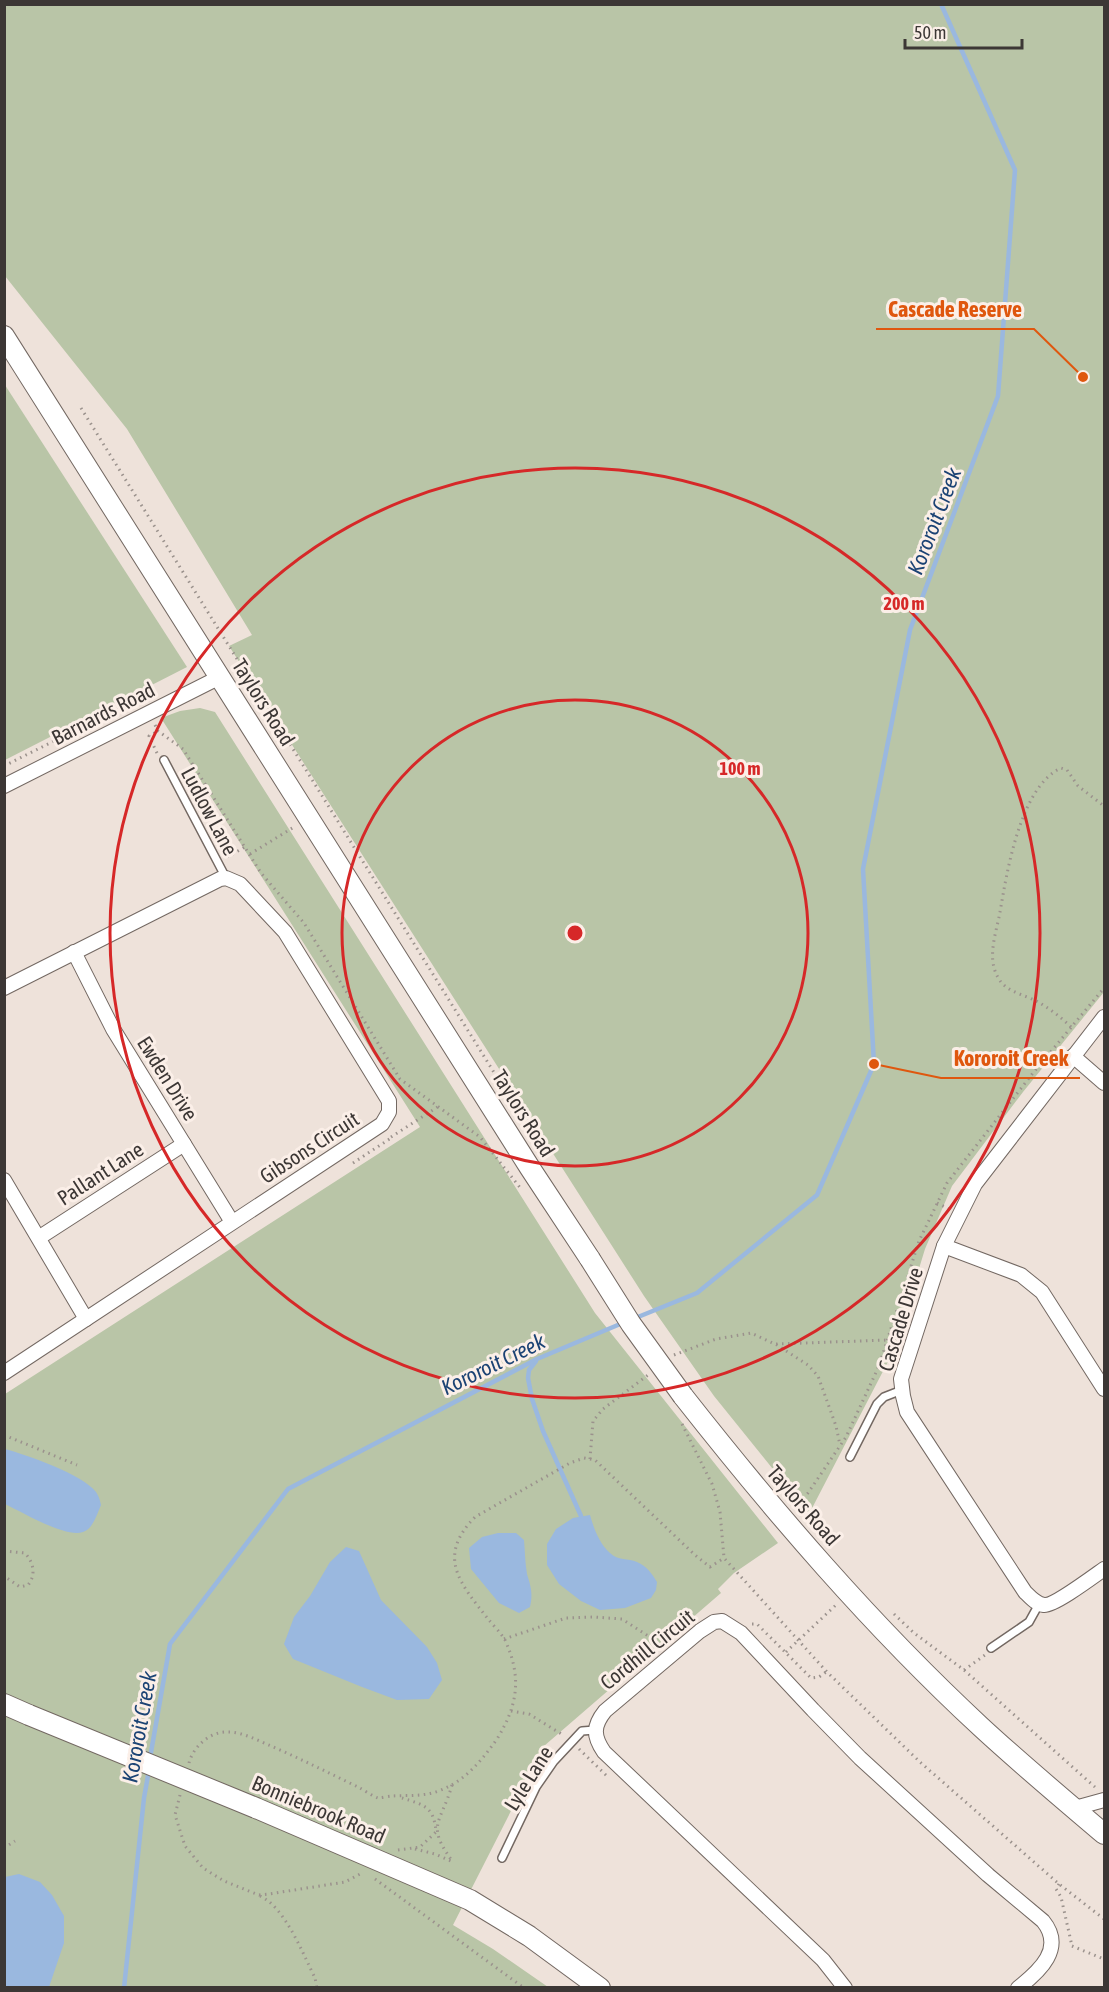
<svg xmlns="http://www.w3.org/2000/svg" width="1109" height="1992" font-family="'Asap Condensed',sans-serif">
<rect width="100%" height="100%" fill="#eee2da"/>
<!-- green -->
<g fill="#b9c5a7">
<polygon points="4,5 1104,5 1104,992 1023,1092 952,1186 925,1249 894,1350 809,1514 714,1396 644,1296 229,646 252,635 127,429 5,276"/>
<polygon points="5,385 187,667 5,760 4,760"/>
<polygon points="200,708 215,712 595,1313 778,1543 734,1573 718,1589 721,1593 544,1746 453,1925 493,1949 548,1987 5,1988 5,1394 420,1127 161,718 180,711"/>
</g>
<!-- water -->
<g fill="#9ab8df">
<path d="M5,1449C27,1455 82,1474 96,1492C99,1496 100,1501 101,1505C97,1514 93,1529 83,1532C65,1538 22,1512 5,1504Z"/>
<path d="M590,1515C594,1529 599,1543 610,1553C618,1561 628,1558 637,1562C647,1566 652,1574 657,1582L656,1590L651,1598L625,1608L600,1610L581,1601L559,1584L547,1565V1544L556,1529L573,1518Z"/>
<path d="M498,1533H516L524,1540C525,1551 525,1563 527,1574C531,1587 533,1594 530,1607L519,1613L499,1603L471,1569L469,1548L482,1537Z"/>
<polygon points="346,1547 359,1551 381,1600 427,1647 437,1663 442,1680 429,1699 397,1700 362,1687 293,1659 284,1644 294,1617 310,1596 330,1562"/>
<polygon points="19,1874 40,1882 52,1895 64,1916 64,1943 49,1987 5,1987 5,1877"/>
</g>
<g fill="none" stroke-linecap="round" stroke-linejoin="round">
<!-- stream -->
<g stroke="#9ab8df" stroke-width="4.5">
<polyline points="633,1319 697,1293 817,1195 874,1064 863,869 910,630 998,396 1015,170 941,4"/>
<polyline points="536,1361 529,1370 528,1378 532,1399 543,1431 581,1516"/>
<polyline points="150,1758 170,1644 288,1489 537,1359 625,1322"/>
<polyline points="124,1988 144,1798 149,1770"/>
</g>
<defs>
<g id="lane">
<polyline points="164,760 226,878"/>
<polyline points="850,1457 877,1404 884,1397 902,1390"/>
<polyline points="991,1648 1029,1622 1039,1604"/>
<polyline points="502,1858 536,1787 554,1761 582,1731 595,1730"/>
</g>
<g id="street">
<polyline points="4,786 220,677"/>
<polyline points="74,952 113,1029 232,1222"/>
<polyline points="4,988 220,879 226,878 240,884 285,932 389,1101 389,1112 382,1124 4,1373"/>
<path d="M1104,1017L975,1184L944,1246L901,1379L903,1396L907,1412L1025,1592C1030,1597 1036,1604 1044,1605C1054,1606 1094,1576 1104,1569"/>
<polyline points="1073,1056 1104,1083"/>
<polyline points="4,1180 86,1319"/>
<polyline points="40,1237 184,1144"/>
<polyline points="944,1246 1021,1275 1042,1292 1104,1389"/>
<polyline points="1075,1808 1104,1800"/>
<path d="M845,1988L823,1960L604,1752C593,1736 593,1726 605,1711L700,1631L714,1622L722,1621L741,1633L813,1710L860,1758L988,1875L1043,1921C1065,1948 1040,1971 1018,1988"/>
</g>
<g id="secondary">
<polyline points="4,336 530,1168 590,1259"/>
<path d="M683,1396C775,1513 872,1626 981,1727C1021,1764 1063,1799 1104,1834"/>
<polyline points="4,1704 29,1715"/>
<polyline points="256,1808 470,1900 529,1936 600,1988"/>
</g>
</defs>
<!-- lane casing -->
<use href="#lane" stroke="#736862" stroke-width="10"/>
<!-- street casing -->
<use href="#street" stroke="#736862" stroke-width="16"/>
<!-- secondary casing -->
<use href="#secondary" stroke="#736862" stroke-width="22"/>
<!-- path -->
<g stroke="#9b928d" stroke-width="3" stroke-dasharray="1.5 4.5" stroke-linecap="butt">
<polyline points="81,408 541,1148 544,1156"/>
<polyline points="155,725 158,731 183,749 261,873 304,923 400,1079 480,1137 522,1190"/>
<polyline points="157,753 149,736 158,731"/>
<polyline points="4,766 134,701 137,704"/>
<polyline points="250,854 294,827"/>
<polyline points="227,857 245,847"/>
<path d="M1071,1027C1061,1017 1050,1009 1038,1002C1026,995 1006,992 999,979C986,959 996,934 1000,912C1007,872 1020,787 1061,768L1067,770L1078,786L1104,806"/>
<polyline points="391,1137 439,1106"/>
<polyline points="353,1163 391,1138"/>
<polyline points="937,1203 949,1209"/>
<polyline points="776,1344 888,1340 898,1343"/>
<polyline points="674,1355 716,1339 751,1333 777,1345 808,1365 818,1376 836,1426 840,1445"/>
<polyline points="682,1424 712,1484 720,1512 724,1558 827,1672 920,1762 1059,1884 1104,1919"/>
<polyline points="4,1435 77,1465"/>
<polyline points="590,1459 593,1421 603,1409 648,1375"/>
<polyline points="794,1506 808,1493 846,1437 879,1366 919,1241 947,1183 1033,1073 1104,988"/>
<path d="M4,1551L25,1553C34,1563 36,1575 28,1585L20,1587L4,1576"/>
<polyline points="894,1614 914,1633 964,1670 1095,1787"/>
<polyline points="752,1624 757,1624 811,1678 819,1677 826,1672"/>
<polyline points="504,1639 566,1618 594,1617 622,1619 662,1645"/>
<polyline points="786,1652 837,1604"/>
<polyline points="964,1670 985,1655"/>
<polyline points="511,1711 529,1714 563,1735"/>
<polyline points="579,1749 609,1778"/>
<path d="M189,1763C193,1747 210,1731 228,1732C243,1732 259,1741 271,1746C301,1759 329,1773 358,1787C364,1790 372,1796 378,1798C382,1798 388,1796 392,1796C408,1795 425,1797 441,1790C466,1780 482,1760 497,1739C518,1705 522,1677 505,1640C501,1633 493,1625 488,1619C460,1583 436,1557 475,1517L570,1463L584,1458L595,1460L695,1555L710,1567L724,1558"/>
<path d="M452,1785C441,1824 425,1824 453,1862"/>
<polyline points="180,1795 175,1815 185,1846 203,1868 224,1881 259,1895 269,1894 345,1882 362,1873"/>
<polyline points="4,1848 15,1841"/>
<polyline points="415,1849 435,1854 451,1861"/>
<path d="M398,1850L420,1847L436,1832C434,1807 425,1805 402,1798"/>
<polyline points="375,1879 524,1988"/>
<polyline points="1059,1884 1056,1889 1061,1897 1072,1946"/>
<path d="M260,1896C285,1907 303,1954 315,1978L317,1988"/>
<polyline points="1072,1946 1104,1959"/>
</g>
<!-- lane -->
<use href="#lane" stroke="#fff" stroke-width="7"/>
<!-- street -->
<use href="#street" stroke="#fff" stroke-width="14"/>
<!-- secondary -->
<use href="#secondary" stroke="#fff" stroke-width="20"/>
<defs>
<g id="secondary-bridge">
<polyline points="590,1259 631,1324 683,1396"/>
<polyline points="29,1715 256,1808"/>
</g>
</defs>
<!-- secondary-bridge casing -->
<use href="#secondary-bridge" stroke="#736862" stroke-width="22" stroke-linecap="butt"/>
<!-- secondary-bridge -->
<use href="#secondary-bridge" stroke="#fff" stroke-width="20"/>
</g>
<!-- distance rings -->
<g fill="none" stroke="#d62828" stroke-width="3">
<circle cx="575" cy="933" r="233"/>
<circle cx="575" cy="933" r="465"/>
</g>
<g text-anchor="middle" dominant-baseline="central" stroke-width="6" stroke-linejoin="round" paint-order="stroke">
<!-- street labels -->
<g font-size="21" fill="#3c3735" stroke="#fbefe8">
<text transform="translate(264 702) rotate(58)">Taylors Road</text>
<text transform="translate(103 713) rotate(-27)">Barnards Road</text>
<text transform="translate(210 811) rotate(62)">Ludlow Lane</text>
<text transform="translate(168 1078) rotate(58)">Ewden Drive</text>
<text transform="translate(524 1113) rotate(58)">Taylors Road</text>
<text transform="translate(309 1147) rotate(-33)">Gibsons Circuit</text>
<text transform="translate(100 1173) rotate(-33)">Pallant Lane</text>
<text transform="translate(900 1319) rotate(-73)">Cascade Drive</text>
<text transform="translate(804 1505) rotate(49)">Taylors Road</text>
<text transform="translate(647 1649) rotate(-39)">Cordhill Circuit</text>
<text transform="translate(528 1778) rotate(-58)">Lyle Lane</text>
<text transform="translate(319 1809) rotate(23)">Bonniebrook Road</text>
</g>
<!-- water labels -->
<g font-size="22" font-style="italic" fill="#1b4374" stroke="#fbefe8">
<text transform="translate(934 521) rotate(-69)">Kororoit Creek</text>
<text transform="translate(493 1364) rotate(-26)">Kororoit Creek</text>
<text transform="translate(139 1727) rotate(-80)">Kororoit Creek</text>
</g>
</g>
<circle cx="575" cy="933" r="9" fill="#d62828" stroke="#fbefe8" stroke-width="3"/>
<g font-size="18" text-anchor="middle" font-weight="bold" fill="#d62828" stroke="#fbefe8" stroke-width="6" stroke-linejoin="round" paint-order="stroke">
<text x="904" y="610">200 m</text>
<text x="740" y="775">100 m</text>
</g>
<!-- callouts -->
<path fill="none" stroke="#df570e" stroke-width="2" d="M1083 377L1034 329H876M874 1064L941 1078H1080"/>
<g fill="#df570e" stroke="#fbefe8" stroke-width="2">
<circle cx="1083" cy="377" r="6"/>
<circle cx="874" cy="1064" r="6"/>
</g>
<g font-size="22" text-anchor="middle" font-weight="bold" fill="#df570e" stroke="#fbefe8" stroke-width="6" stroke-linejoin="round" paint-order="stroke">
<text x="955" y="317">Cascade Reserve</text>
<text x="1011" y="1066">Kororoit Creek</text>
</g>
<!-- border -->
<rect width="1109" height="1992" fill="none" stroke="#3c3735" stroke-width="12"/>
<!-- scale -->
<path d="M905 39v9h117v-9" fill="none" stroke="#3c3735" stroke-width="3"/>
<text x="914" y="39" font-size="18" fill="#3c3735" stroke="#fbefe8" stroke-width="4.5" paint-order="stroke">50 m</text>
</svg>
